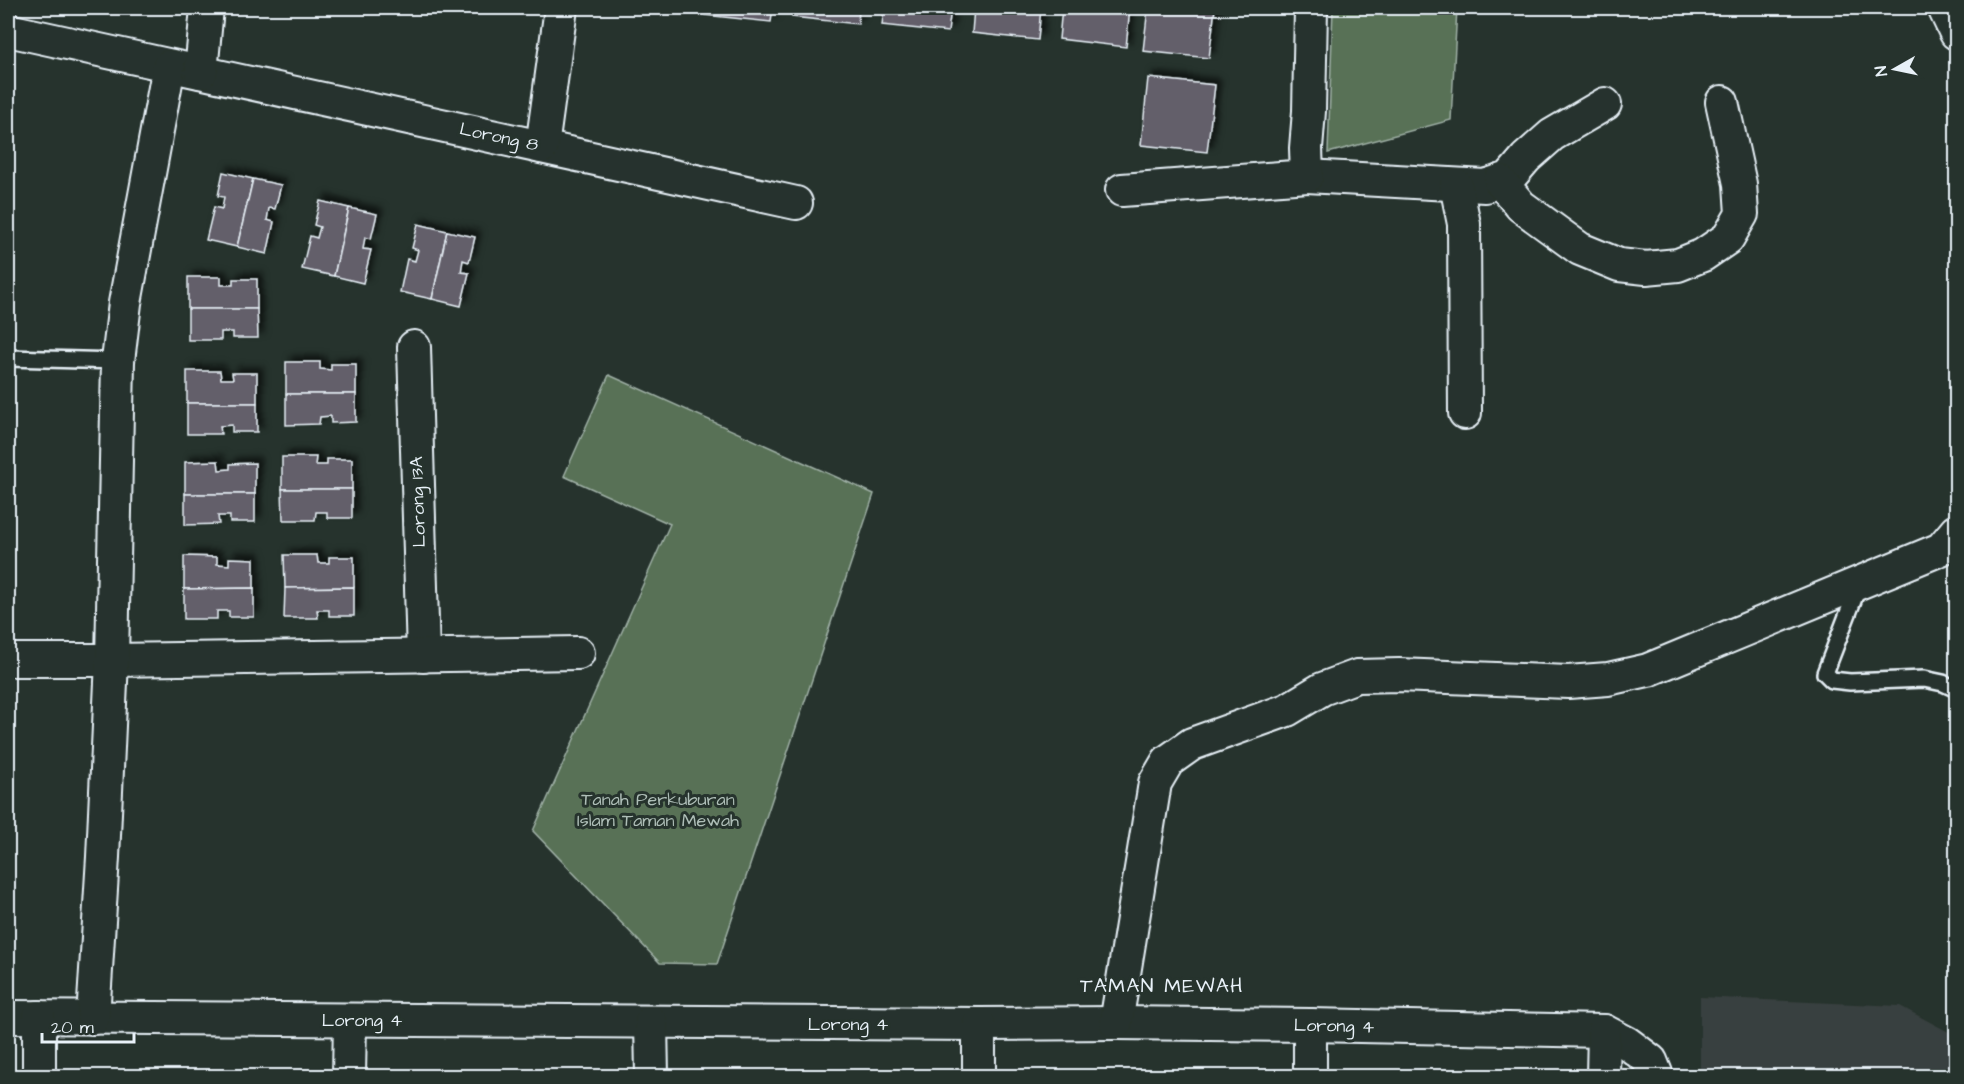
<svg xmlns="http://www.w3.org/2000/svg" width="1964" height="1084" font-family="'Architects Daughter',sans-serif">
<defs>
<filter id="shadow"><feDropShadow dx="5.5" dy="-5.5" stdDeviation="3" flood-color="#0009"/></filter>
</defs>
<rect width="100%" height="100%" fill="#26332d"/>
<filter id="ink" filterUnits="userSpaceOnUse"><feTurbulence type="fractalNoise" baseFrequency=".0167" numOctaves="2"/><feDisplacementMap in="SourceGraphic" scale="12" xChannelSelector="R" yChannelSelector="G"/><feConvolveMatrix kernelMatrix="1 2 1 2 8 2 1 2 1" color-interpolation-filters="sRGB"/></filter>
<g filter="url(#ink)">
<!-- built -->
<polygon fill="#39403f" points="1700,997 1900,1006 1956,1036 1956,1076 1700,1076"/>
<!-- green -->
<g fill="#587156" stroke="#a0b1a7" stroke-width="1.5">
<polygon points="1333,8 1457,8 1451,120 1328,153"/>
<polygon points="609,375 874,494 717,964 660,963 533,831 670,524 564,476"/>
</g>
<!-- building -->
<g fill="#645f6a" stroke="#e8f1f8" stroke-width="1.5" filter="url(#shadow)">
<polygon points="631,8 680,8 679,13"/>
<polygon points="706,8 773,8 771,22 705,15"/>
<polygon points="793,8 859,8 858,24 792,17"/>
<polygon points="884,8 951,8 948,32 882,25"/>
<polygon points="974,8 1041,8 1038,40 972,33"/>
<polygon points="1062,8 1130,8 1126,47 1059,39"/>
<polygon points="1148,8 1215,8 1209,58 1143,51"/>
<polygon points="1148,78 1215,85 1207,152 1141,145"/>
<polygon points="223,172 253,179 237,247 206,240 214,207 222,209 224,197 218,196"/>
<polygon points="253,179 281,185 275,209 269,208 267,220 274,222 267,254 237,247"/>
<polygon points="320,201 349,208 334,276 302,269 310,236 317,238 320,227 314,225"/>
<polygon points="349,208 377,214 371,239 365,237 363,249 371,250 363,283 334,276"/>
<polygon points="418,224 447,231 432,299 400,292 407,259 415,261 418,250 412,248"/>
<polygon points="447,231 475,237 469,262 463,260 461,272 469,273 461,306 432,299"/>
<polygon points="188,277 221,277 221,285 233,285 233,279 257,279 257,309 188,309"/>
<polygon points="188,309 257,309 258,338 233,338 233,332 221,332 221,340 188,340"/>
<polygon points="286,362 320,362 320,369 331,370 331,364 356,364 356,394 286,394"/>
<polygon points="187,371 220,371 221,379 233,379 232,373 257,373 257,403 187,403"/>
<polygon points="286,394 356,394 356,422 331,423 331,416 320,417 319,424 286,425"/>
<polygon points="187,403 257,403 257,432 232,432 232,425 220,426 221,434 187,434"/>
<polygon points="282,457 316,457 315,465 327,465 327,459 352,459 352,489 282,489"/>
<polygon points="218,461 219,470 230,469 230,464 255,463 255,494 185,494 185,462"/>
<polygon points="282,489 352,489 352,518 327,518 327,512 316,512 315,520 283,520"/>
<polygon points="185,494 255,494 255,522 230,522 230,516 218,516 219,524 185,525"/>
<polygon points="284,555 317,555 318,563 329,563 329,557 354,557 354,587 285,588"/>
<polygon points="184,556 217,557 217,564 229,565 229,558 254,559 254,588 184,589"/>
<polygon points="354,587 354,616 329,616 329,610 317,610 318,618 284,618 285,588"/>
<polygon points="254,588 254,617 229,617 229,611 217,611 217,619 184,619 184,589"/>
</g>
<g fill="none" stroke-linecap="round" stroke-linejoin="round">
<defs>
<g id="lane">
<polyline points="8,358 118,361"/>
<polyline points="1859,585 1825,673 1832,680 1850,682 1924,679 1943,683 1956,689"/>
</g>
<g id="street">
<polyline points="1944,8 1956,33"/>
<polyline points="8,30 796,203"/>
<polyline points="201,72 207,8"/>
<polyline points="542,147 561,8"/>
<polyline points="1307,176 1485,186 1509,178 1526,158 1552,135 1605,104"/>
<polyline points="1500,181 1521,206 1580,249 1619,265 1646,268 1678,265 1703,255 1728,238 1742,214 1740,184 1722,102"/>
<polyline points="1456,185 1464,224 1465,413"/>
<polyline points="1122,190 1307,176 1306,148 1309,111 1311,8"/>
<polyline points="414,347 423,656"/>
<polyline points="8,660 112,660 578,653"/>
<polyline points="8,1017 979,1024 1116,1023 1310,1025 1604,1031 1627,1043 1651,1061 1657,1076"/>
<polyline points="93,1018 103,857 112,660 118,361 125,303 169,66"/>
<polyline points="651,1022 652,1076"/>
<polyline points="1116,1023 1155,783 1168,761 1192,744 1287,710 1322,689 1357,676 1399,675 1568,682 1608,679 1648,670 1941,549 1956,531"/>
<polyline points="979,1024 979,1076"/>
<polyline points="39,1076 39,1017"/>
<polyline points="349,1076 350,1020"/>
<polyline points="1310,1076 1310,1025"/>
<polyline points="1603,1076 1604,1031"/>
</g>
</defs>
<!-- lane casing -->
<use href="#lane" stroke="#e8f1f8" stroke-width="20"/>
<!-- street casing -->
<use href="#street" stroke="#e8f1f8" stroke-width="36"/>
<!-- lane -->
<use href="#lane" stroke="#26332d" stroke-width="15"/>
<!-- street -->
<use href="#street" stroke="#26332d" stroke-width="32"/>
</g>
</g>
<g text-anchor="middle" dominant-baseline="central" stroke-width="6" stroke-linejoin="round" paint-order="stroke">
<!-- street labels -->
<g font-size="18" fill="#e8f1f8" stroke="#26332d">
<text transform="translate(499 137) rotate(12)">Lorong 8</text>
<text transform="translate(418 502) rotate(-92)">Lorong 13A</text>
<text x="362" y="1020">Lorong 4</text>
<text x="848" y="1024">Lorong 4</text>
<text transform="translate(1334 1026) rotate(1)">Lorong 4</text>
</g>
<!-- park labels -->
<g font-size="18" fill="#aebeb7" stroke="#26332d">
<text x="658" y="799">Tanah Perkuburan<tspan x="658" dy="21">Islam Taman Mewah</tspan></text>
</g>
<!-- neighbourhood labels -->
<g font-size="20" letter-spacing="1.5" fill="#e8f1f8" stroke="#26332d">
<text x="1162" y="986">TAMAN MEWAH</text>
</g>
</g>
<!-- margin -->
<rect width="1964" height="1084" fill="none" stroke="#26332d" stroke-width="30"/>
<rect x="15" y="15" width="1934" height="1054" fill="none" stroke="#e8f1f8" stroke-width="2" filter="url(#ink)"/>
<!-- north arrow -->
<g transform="translate(1895 69) rotate(261)" stroke="#26332d" stroke-width="4.5" paint-order="stroke">
<path d="M0-4.5L10 22L0 15L-10 22Z" fill="#e8f1f8"/>
<text y="-9" font-size="16" font-weight="bold" text-anchor="middle" fill="#e8f1f8">N</text>
</g>
<!-- scale -->
<path d="M42 1033v9h92v-9" fill="none" stroke="#e8f1f8" stroke-width="3"/>
<text x="51" y="1033" font-size="18" fill="#e8f1f8" stroke="#26332d" stroke-width="4.5" paint-order="stroke">20 m</text>
</svg>
